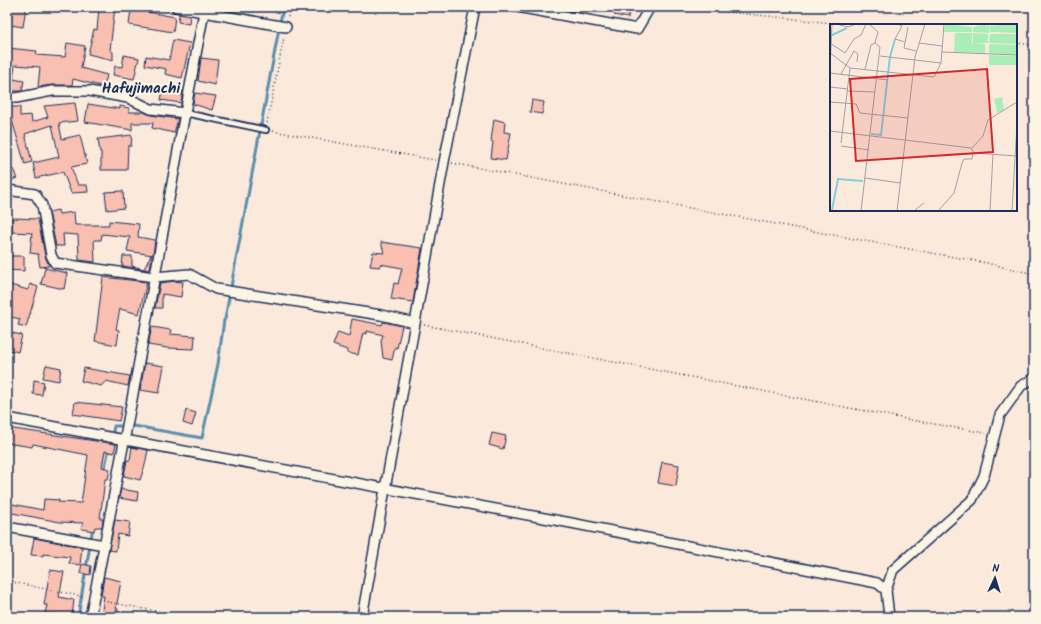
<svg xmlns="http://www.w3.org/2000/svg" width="1041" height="624" font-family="Kalam,sans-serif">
<rect width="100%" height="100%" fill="#fbeadb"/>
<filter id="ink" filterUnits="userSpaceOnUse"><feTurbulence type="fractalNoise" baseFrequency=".025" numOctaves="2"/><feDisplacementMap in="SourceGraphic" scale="8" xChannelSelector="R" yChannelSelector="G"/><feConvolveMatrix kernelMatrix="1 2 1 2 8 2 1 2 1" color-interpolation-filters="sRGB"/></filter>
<g filter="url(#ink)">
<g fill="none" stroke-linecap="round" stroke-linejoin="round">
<!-- stream -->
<g stroke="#588ead" stroke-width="3">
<polyline points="112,436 114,426 134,426 202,438 218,364 224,320 225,319 283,7"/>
<polyline points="104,471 109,449"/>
<polyline points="78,617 93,527"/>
</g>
</g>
<!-- building -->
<g fill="#f9bfb1" stroke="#1b2f5e">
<polygon points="7,7 26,7 23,27 10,25 12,15 7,14"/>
<polygon points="99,7 115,7 110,50 113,52 113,60 88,54 94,29 97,30"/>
<polygon points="616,7 629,9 628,18 614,15"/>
<polygon points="131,9 175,17 173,32 129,25"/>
<polygon points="179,14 190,16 189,24 178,22"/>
<polygon points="173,40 190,43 182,78 165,74 166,69 145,65 146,56 169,60"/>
<polygon points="67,43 85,46 81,68 107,75 104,87 73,79 72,85 52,85 38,87 40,67 15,65 12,89 7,88 7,48 37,51 36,55 65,57"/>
<polygon points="124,55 139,58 134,79 113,75 115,66 122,67"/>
<polygon points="201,58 218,60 215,85 198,81"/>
<polygon points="13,79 24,81 22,91 11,91"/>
<polygon points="163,88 183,91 181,103 161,100"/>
<polygon points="195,93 216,96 212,110 193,104"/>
<polygon points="532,100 544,102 542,114 530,112"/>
<polygon points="75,103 78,121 59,123 62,139 80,135 87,164 71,167 78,185 87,185 88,192 71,193 63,172 36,178 33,163 59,157 52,125 25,134 32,162 25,164 8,107 20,107 20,116 31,115 32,122 48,117 44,106"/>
<polygon points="88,104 120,109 120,106 129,108 129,112 144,112 150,115 178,119 174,133 152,128 153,123 132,123 132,130 85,122"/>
<polygon points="494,119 505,122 504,132 511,133 506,160 491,158 493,142 491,141"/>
<polygon points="132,135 131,146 128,146 127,170 101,170 101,152 100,152 98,139"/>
<polygon points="13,169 17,178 7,182 7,172"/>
<polygon points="123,191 124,208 107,210 105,192"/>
<polygon points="58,210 59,214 74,212 75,225 109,225 109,221 139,224 138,237 155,240 153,255 127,251 130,237 102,234 101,240 94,240 95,262 79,260 78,235 63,234 64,246 56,246 49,212"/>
<polygon points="12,218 38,219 45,256 49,266 40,267 38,254 30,253 32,233 12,232"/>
<polygon points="381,242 422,248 413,302 391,299 394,283 398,284 402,268 380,264 380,267 370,266 373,252 384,253"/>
<polygon points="151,255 152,256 150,270 122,266 123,256 132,256 132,266 144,269"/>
<polygon points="7,256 24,256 24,271 7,270"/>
<polygon points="45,268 67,273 64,289 41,284"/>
<polygon points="103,277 147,282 139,314 120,309 116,329 119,330 117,345 95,341"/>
<polygon points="175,281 183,282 181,297 162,294 162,308 155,308 160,283"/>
<polygon points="7,284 28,290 30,284 38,287 26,327 18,325 20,319 7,316"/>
<polygon points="352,319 382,325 383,322 402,326 397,348 395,347 392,360 383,358 381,341 383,335 367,331 367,334 363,333 358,355 347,353 347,350 333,345 338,332 349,336"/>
<polygon points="152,327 171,330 170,334 195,336 194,349 167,348 148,345"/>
<polygon points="7,332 22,335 18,352 7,349"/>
<polygon points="145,363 164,366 159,393 140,390"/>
<polygon points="46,365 61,368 59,381 43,378"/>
<polygon points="84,368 130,376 128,386 106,381 101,386 81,381"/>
<polygon points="34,380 44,382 42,395 33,394"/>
<polygon points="75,402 122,407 119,421 73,414"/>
<polygon points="186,410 196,413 192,426 183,423"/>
<polygon points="7,428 116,444 114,453 105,451 102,467 110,469 108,479 105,479 100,519 103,519 102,527 95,527 94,531 82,529 83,523 60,522 7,512 7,503 43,510 44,499 59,500 58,502 81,503 88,455 33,444 32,447 7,443"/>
<polygon points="492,433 506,436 503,449 489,445"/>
<polygon points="132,447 148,450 145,465 140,480 124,476 127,460 130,460"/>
<polygon points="662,462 679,465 676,486 658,483"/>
<polygon points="121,489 138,492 137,501 119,498"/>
<polygon points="115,520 130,522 128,536 118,534 116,551 109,550"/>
<polygon points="34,538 82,547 80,565 69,563 70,557 43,554 43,556 31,555"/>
<polygon points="82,564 91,566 90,575 80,573"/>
<polygon points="50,570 64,572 59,597 74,600 72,616 64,615 63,617 45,613 47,605 44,605"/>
<polygon points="104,577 121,581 116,609 118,609 117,617 101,617 104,596 101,596"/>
</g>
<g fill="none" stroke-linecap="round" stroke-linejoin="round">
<defs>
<polyline id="service" points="185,113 266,130"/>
<g id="minor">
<polyline points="176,7 286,27"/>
<polyline points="517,7 637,29 650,7"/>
<polyline points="7,97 16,98 52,91 89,91 128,98 151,109 185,113"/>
<polyline points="7,190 35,194 42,205 51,255 55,263 154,277 189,274 216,289 381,315 415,323"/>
<polyline points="7,418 571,523 877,583 886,590"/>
<polyline points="7,527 104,545"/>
<path d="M90,617C131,414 166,210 205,7"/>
<polyline points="362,617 444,162 475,7"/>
<polyline points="889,617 886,590 893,570 972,500 984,476 1000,415 1021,386 1034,378"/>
</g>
</defs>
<!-- service casing -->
<use href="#service" stroke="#1b2f5e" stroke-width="8"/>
<!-- minor casing -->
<use href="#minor" stroke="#1b2f5e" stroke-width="12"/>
<!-- path -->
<g stroke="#1b2f5e" stroke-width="1.5" stroke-dasharray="1 3" stroke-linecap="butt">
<polyline points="682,7 851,25"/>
<polyline points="288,17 290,7"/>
<polyline points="1016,43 1034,45"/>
<polyline points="267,123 284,37"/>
<polyline points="273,131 435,160"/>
<polyline points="452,163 876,243 982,262 1034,274"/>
<polyline points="424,325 911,420 986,433"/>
<polyline points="7,581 85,597"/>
<polyline points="103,601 187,617"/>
</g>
<!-- service -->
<use href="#service" stroke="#fcf5e5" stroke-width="4.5"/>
<!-- minor -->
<use href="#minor" stroke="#fcf5e5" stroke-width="9"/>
</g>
</g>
<g text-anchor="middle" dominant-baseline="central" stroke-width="4" stroke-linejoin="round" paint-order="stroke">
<!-- quarter labels -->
<g font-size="15" font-weight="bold" fill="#1b2f5e" stroke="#fcf5e5">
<text x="141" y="89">Hafujimachi</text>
</g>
</g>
<!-- overview -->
<g transform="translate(830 24)">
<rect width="187" height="187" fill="#fbeadb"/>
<path d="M115,0L142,3V8H114ZM187,0V9L160,8L159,2ZM154,1L159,2V9L143,8V3ZM125,9H142V19H132H143V9L158,10V19H145L155,20V29L124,28ZM160,10H187V20L159,19ZM159,20L187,21V31L159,29ZM159,31L187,32V41H159ZM172,73L174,86L167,89L164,75Z" fill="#a9edb7"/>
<path fill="none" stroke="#81cde1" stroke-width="2" d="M0,12L17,4M41,110L51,111L60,33L65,15M2,186L8,155L33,157"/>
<path fill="none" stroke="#a19fa9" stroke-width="1" d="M6,0L18,3L26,0M68,0L72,2L65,15L75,18M132,0H152M78,3L74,24L86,27M0,19L15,29L24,15L31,11L36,0M89,19L112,22M112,28L187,31M0,29L20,44L104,53L111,39L114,0M50,32L111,39M0,45L2,0M35,45L41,21L45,19M0,49L58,56M11,50L24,27L28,30L27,38M0,63L18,65M17,67L45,68M0,78L26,80L30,89L78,94M0,107L141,124L144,129L187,132M11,119L20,44M11,122L39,126M142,124L153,112L158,96L187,78M35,154L70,159M31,187L50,23L45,19L48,8L39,0M67,187L85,33L95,0M84,187L94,179M108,187L124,169L132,139L134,135H142L143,128M160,187L163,130M182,187L187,100"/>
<path fill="#d62828" fill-opacity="0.15" stroke="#d62828" stroke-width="2" d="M157,45L163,128L26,137L20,55Z"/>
<rect width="187" height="187" fill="none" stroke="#1b2f5e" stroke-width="2"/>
</g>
<!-- margin -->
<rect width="1041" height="624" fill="none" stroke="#fcf5e5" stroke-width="24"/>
<rect x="12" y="12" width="1017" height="600" fill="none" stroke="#1b2f5e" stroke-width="1.5" filter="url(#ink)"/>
<!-- north arrow -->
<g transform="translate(995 578) rotate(4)" stroke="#fcf5e5" stroke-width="3" paint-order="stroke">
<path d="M0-3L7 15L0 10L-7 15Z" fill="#1b2f5e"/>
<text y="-6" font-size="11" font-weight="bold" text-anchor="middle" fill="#1b2f5e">N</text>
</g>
</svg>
